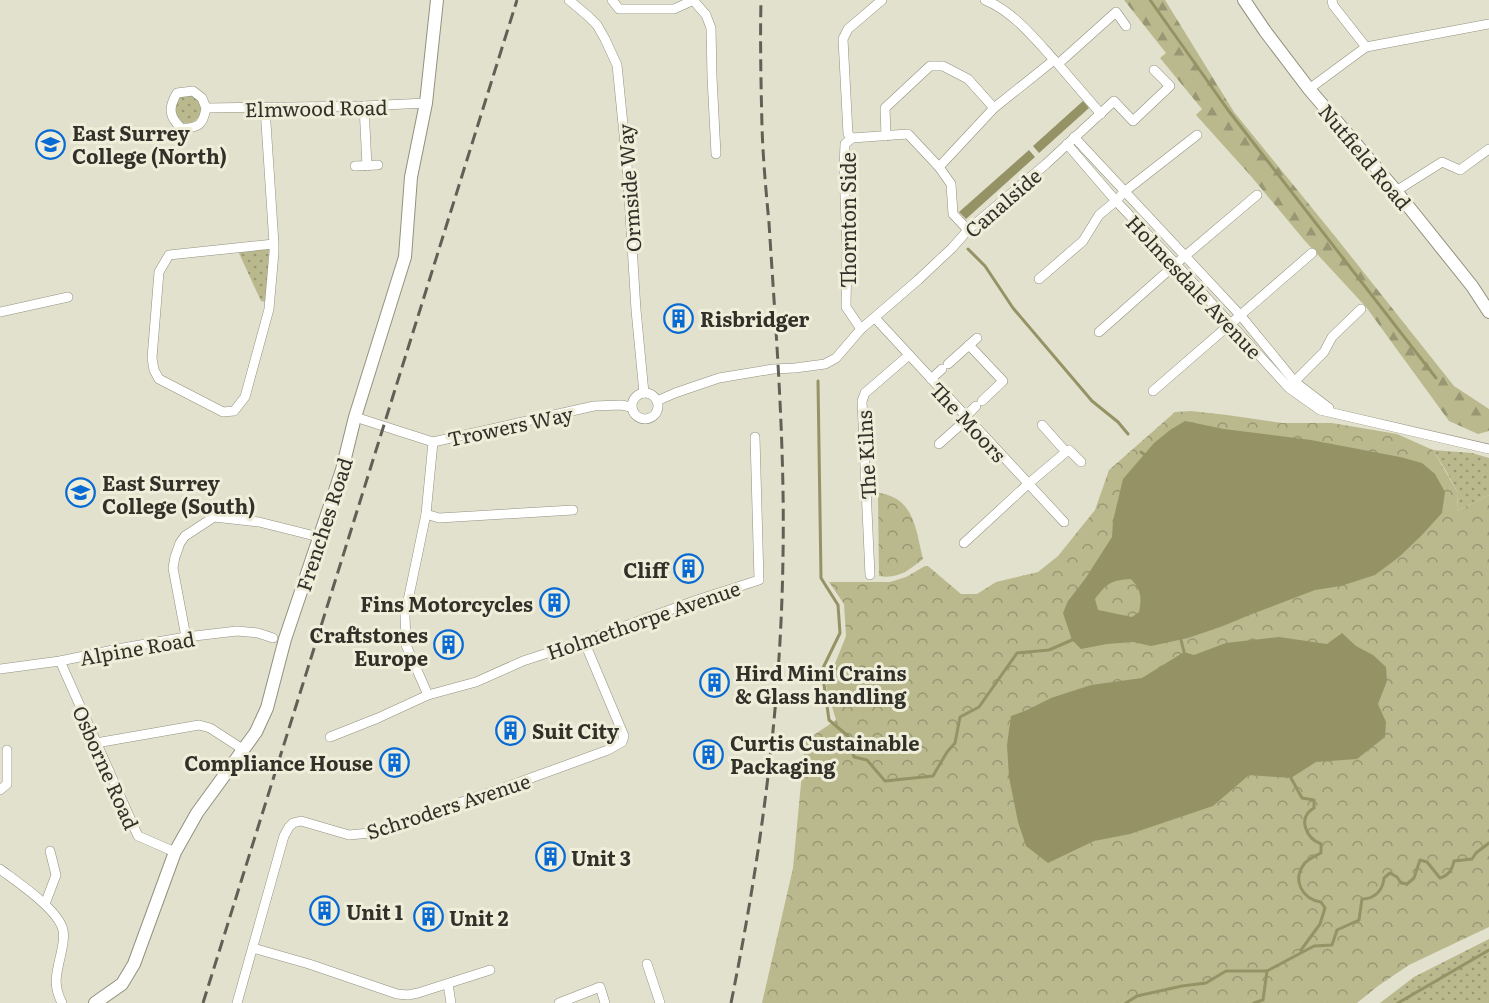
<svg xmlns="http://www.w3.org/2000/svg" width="1489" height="1003" font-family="Literata,serif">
<defs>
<pattern id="grass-dots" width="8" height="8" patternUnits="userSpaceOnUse" patternTransform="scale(1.5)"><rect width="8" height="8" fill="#bab98e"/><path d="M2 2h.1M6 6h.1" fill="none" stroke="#989774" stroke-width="1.8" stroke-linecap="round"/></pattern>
<pattern id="forest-firs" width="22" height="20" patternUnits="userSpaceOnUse" patternTransform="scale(1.5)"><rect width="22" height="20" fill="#bab98e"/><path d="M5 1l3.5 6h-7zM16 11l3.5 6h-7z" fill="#989774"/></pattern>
<pattern id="park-crowns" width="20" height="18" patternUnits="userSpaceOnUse" patternTransform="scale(1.5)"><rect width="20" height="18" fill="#bab98e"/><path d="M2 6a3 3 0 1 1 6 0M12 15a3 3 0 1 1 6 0" fill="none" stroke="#989774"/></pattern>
</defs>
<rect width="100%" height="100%" fill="#e2e1cd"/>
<!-- grass -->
<g fill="url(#grass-dots)">
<circle cx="187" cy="109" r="14"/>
<polygon points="269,249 266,302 261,301 238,251"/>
<polygon points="1433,450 1472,453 1489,458 1489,495 1457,511 1458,493 1446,471"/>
<polygon points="1489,939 1489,1003 1380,1003 1414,977"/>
</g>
<!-- forest -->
<polygon fill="url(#forest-firs)" points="1124,0 1165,0 1234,112 1338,240 1454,386 1489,409 1489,431 1478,434 1449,421 1366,307 1305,241 1250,175 1196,115 1202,109 1160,58 1166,53"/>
<!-- park -->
<g fill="url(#park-crowns)">
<polygon points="1191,411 1227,415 1282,423 1332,423 1397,434 1433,450 1458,493 1457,511 1489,495 1489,927 1409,965 1378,986 1357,1003 762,1003 793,868 805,741 836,720 826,686 846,636 844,604 829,582 890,582 906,577 925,566 928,566 961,594 977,594 996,582 1038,572 1058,556 1095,510 1109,470 1175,412"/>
<path d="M874,492C914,496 915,526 923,559C908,571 898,579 879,576L878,498L874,495Z"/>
</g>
<!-- water -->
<g fill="#959366" fill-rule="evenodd">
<polygon points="1083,101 1089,108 1039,153 1033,146"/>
<polygon points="1029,150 1035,157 966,219 959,212"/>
<path d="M1185,421L1224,429L1311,440L1400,457L1422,463L1435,474L1445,492L1442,513L1421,536L1399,557L1375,575L1341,586L1315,590L1252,614L1223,626L1188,638L1151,646L1133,642L1107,644L1081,649L1072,640L1063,613L1068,601L1085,579L1112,537L1113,521L1123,479L1154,443L1170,430ZM1131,579C1141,590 1142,597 1139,612L1132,617L1098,610L1095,599C1106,584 1111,580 1131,579Z"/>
<polygon points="1342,633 1356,646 1373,655 1386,667 1387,681 1378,704 1386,722 1385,737 1357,759 1316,762 1291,778 1249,775 1213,806 1130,834 1094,841 1048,863 1026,846 1018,822 1009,777 1007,745 1011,716 1027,710 1051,698 1091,685 1142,678 1184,652 1194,655 1226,643 1279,637 1327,644"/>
</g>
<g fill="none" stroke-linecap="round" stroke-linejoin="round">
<!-- stream -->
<g stroke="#959366" stroke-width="3">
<polyline points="1150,0 1228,110 1436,378"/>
<polyline points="968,249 985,266 1013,308 1092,401 1118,422 1128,434"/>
<polyline points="818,381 821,578 838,605 840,633 822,670 829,720 848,736 854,757 867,760 885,781 933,776 947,752 955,743 960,717 979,707 1017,653 1049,650 1072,640"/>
<polyline points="1141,452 1145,455"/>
<polyline points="1181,640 1184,652"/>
<path d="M1291,778L1302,798L1314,800V808C1297,818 1306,838 1321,844V853C1315,856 1308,859 1304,864C1292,880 1302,899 1321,902L1325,908L1320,924L1301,950"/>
<path d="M1267,971L1314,946L1332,945L1337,930L1359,920L1362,899C1375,899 1383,890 1384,878L1390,873L1397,877L1401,883L1407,884L1414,878L1420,860L1427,862L1440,878C1449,875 1452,870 1454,861L1472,859L1476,853L1489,843"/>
<polyline points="1126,1003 1137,996 1182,986 1206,983 1226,971 1267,971"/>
<polyline points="1254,1003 1263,1000 1267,971"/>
<polyline points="1398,1003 1489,950"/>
</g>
<defs>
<g id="street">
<polyline points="569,0 588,16 597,25 605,39 617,65 627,164 636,310 644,393"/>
<polyline points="612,0 619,9 674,9 694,0"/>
<path d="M985,0C1013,11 1036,40 1056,62"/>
<polyline points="1332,0 1333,5 1366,47"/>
<polyline points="694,1 706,15 711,28 712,77 716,154"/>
<polyline points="1309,89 1366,47 1489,24"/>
<polyline points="364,106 367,166"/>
<path d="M206,108C203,126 198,127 182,129C169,117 168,108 177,93L193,91L202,98L206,108L364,106L426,103"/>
<polyline points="265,108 274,244 274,252 269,309 245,397 234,411 223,412 159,379 154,370 152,358 159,272 169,255 274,244"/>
<polyline points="1101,114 1058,64 1116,12 1126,26"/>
<polyline points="886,136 885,108 930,66 943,66 968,79 994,108"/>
<polyline points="1074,137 1241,316 1295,382 1329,408"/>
<polyline points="852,138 848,134 843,39 848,29 882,0"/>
<polyline points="1067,144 1116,201 1176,264 1289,388 1320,410 1489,449"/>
<polyline points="355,166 378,165"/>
<polyline points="939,167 994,108 1054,60"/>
<polyline points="1396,191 1442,162 1460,170 1489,149"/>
<polyline points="1039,279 1083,241 1099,215 1116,201 1124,192 1197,135"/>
<polyline points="0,312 68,297"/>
<polyline points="875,318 1064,522"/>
<polyline points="861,329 846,307 847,247 844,169 845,144 852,138 908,134 939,167 951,184 953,214 968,230"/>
<polyline points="1099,332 1185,256 1257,195"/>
<polyline points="969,345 1003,381 982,401"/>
<polyline points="948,364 977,338"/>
<polyline points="931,379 942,369"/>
<polyline points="1292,384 1324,352 1332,337 1361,309"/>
<polyline points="1153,391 1312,253"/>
<circle cx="645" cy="406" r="13"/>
<polyline points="657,401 675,393 719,378 773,369 795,368 825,364 836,358 861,329 918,280 952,248 968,230 1046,164 1114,101 1133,121 1170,86 1154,70"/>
<polyline points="355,417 433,442 594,406 621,405 631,407"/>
<polyline points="965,417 976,406"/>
<polyline points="939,444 967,419"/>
<polyline points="1066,452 1069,450 1081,462"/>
<polyline points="426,514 439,518 573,510"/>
<polyline points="964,543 1028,484 1066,452 1042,425"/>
<polyline points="870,575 862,401 865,393 909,355"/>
<polyline points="186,637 173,568 175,557 180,543 185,536 214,517 259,522 319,537"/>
<polyline points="60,661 138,836 175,852"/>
<polyline points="0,669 60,661 123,648 186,637 237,631 258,633 273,638"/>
<polyline points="428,695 406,645 405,615 426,514 433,442"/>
<polyline points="330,737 378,718 428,695 476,682 523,661 584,641 697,600 759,580 755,437"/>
<polyline points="96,743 199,725 210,728 244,750"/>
<polyline points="0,790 7,784 7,750"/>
<path d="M0,869C17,882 58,909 63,930C65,939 62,949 60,958C56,976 53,985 62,1003"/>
<polyline points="45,904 56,875 50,851"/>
<polyline points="253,948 309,964 397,994 408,995 418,993 490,970"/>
<polyline points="647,964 660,1003"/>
<polyline points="448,984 451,1003"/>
<path d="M237,1003C253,947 268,891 284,836L289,827L293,823L301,821L349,835L370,833L509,786L608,750L622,742L624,736L584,641"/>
<polyline points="559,1003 600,987 605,1003"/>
</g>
<g id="secondary">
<polyline points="1244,0 1265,31 1309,89 1396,191 1472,286 1489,312"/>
<polyline points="95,1003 122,984 134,964 175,852 197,813 256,732 267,708 285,639 342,470 355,417 405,257 411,177 426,103 437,0"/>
</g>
</defs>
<!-- street casing -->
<use href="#street" stroke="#92917f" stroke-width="10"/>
<!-- secondary casing -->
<use href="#secondary" stroke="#92917f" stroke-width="14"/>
<!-- street -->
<use href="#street" stroke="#fff" stroke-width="9"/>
<!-- secondary -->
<use href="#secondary" stroke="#fff" stroke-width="12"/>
<!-- rail -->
<g stroke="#616056" stroke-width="3" stroke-dasharray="12 6" stroke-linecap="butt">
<polyline points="203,1003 517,0"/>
<path d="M731,1003C761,855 781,707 783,556C785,445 776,333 769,223C766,191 763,159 762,127C761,84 760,42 761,0"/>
</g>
</g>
<!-- icons -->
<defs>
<symbol id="university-ring" viewBox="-11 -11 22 22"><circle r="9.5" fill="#efeeda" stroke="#086ad3" stroke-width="1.5"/><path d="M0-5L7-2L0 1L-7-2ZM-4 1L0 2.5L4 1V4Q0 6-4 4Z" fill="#086ad3"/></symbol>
<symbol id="building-ring" viewBox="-11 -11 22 22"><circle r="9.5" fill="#efeeda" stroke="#086ad3" stroke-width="1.5"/><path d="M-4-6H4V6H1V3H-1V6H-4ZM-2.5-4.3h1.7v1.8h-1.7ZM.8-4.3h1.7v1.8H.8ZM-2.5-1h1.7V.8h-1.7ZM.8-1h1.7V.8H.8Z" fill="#086ad3"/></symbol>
</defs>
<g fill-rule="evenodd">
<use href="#university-ring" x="34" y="128" width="33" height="33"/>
<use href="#building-ring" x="662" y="302" width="33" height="33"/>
<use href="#university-ring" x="64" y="476" width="33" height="33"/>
<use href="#building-ring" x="672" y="552" width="33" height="33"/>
<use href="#building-ring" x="538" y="586" width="33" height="33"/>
<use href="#building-ring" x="432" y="628" width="33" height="33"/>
<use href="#building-ring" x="698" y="666" width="33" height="33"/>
<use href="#building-ring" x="494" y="714" width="33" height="33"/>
<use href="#building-ring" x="692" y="738" width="33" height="33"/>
<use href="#building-ring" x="378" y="746" width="33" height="33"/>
<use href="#building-ring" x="534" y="840" width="33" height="33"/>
<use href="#building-ring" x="308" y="894" width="33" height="33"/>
<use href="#building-ring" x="412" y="900" width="33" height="33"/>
</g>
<g text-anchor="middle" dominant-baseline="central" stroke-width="6" stroke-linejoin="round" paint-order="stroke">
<!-- street labels -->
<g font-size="20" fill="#313029" stroke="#efeeda">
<text transform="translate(316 107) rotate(-1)">Elmwood Road</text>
<text transform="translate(1366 156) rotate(50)">Nutfield Road</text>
<text transform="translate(628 188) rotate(-94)">Ormside Way</text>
<text transform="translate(1002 202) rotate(-41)">Canalside</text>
<text transform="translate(847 220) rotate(-90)">Thornton Side</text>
<text transform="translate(1195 286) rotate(47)">Holmesdale Avenue</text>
<text transform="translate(969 421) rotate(47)">The Moors</text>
<text transform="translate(510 425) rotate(-12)">Trowers Way</text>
<text transform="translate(865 455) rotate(-93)">The Kilns</text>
<text transform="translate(323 524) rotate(-72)">Frenches Road</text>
<text transform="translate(643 619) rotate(-19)">Holmethorpe Avenue</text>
<text transform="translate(137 647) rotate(-10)">Alpine Road</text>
<text transform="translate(107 767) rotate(66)">Osborne Road</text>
<text transform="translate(448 805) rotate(-18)">Schroders Avenue</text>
</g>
<!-- poi labels -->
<g font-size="20" font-weight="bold" fill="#313029" stroke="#efeeda" text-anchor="start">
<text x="72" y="132">East Surrey<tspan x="72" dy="23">College (North)</tspan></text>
<text x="700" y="318">Risbridger</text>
<text x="102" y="482">East Surrey<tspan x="102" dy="23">College (South)</tspan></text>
<text x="668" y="569" text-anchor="end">Cliff</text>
<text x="533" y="603" text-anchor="end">Fins Motorcycles</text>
<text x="428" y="634" text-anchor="end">Craftstones<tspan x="428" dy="23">Europe</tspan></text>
<text x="735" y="672">Hird Mini Crains<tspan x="735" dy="23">&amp; Glass handling</tspan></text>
<text x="532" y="730">Suit City</text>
<text x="730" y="742">Curtis Custainable<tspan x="730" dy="23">Packaging</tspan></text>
<text x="373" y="762" text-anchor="end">Compliance House</text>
<text x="571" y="857">Unit 3</text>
<text x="346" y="911">Unit 1</text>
<text x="449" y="917">Unit 2</text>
</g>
</g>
</svg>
